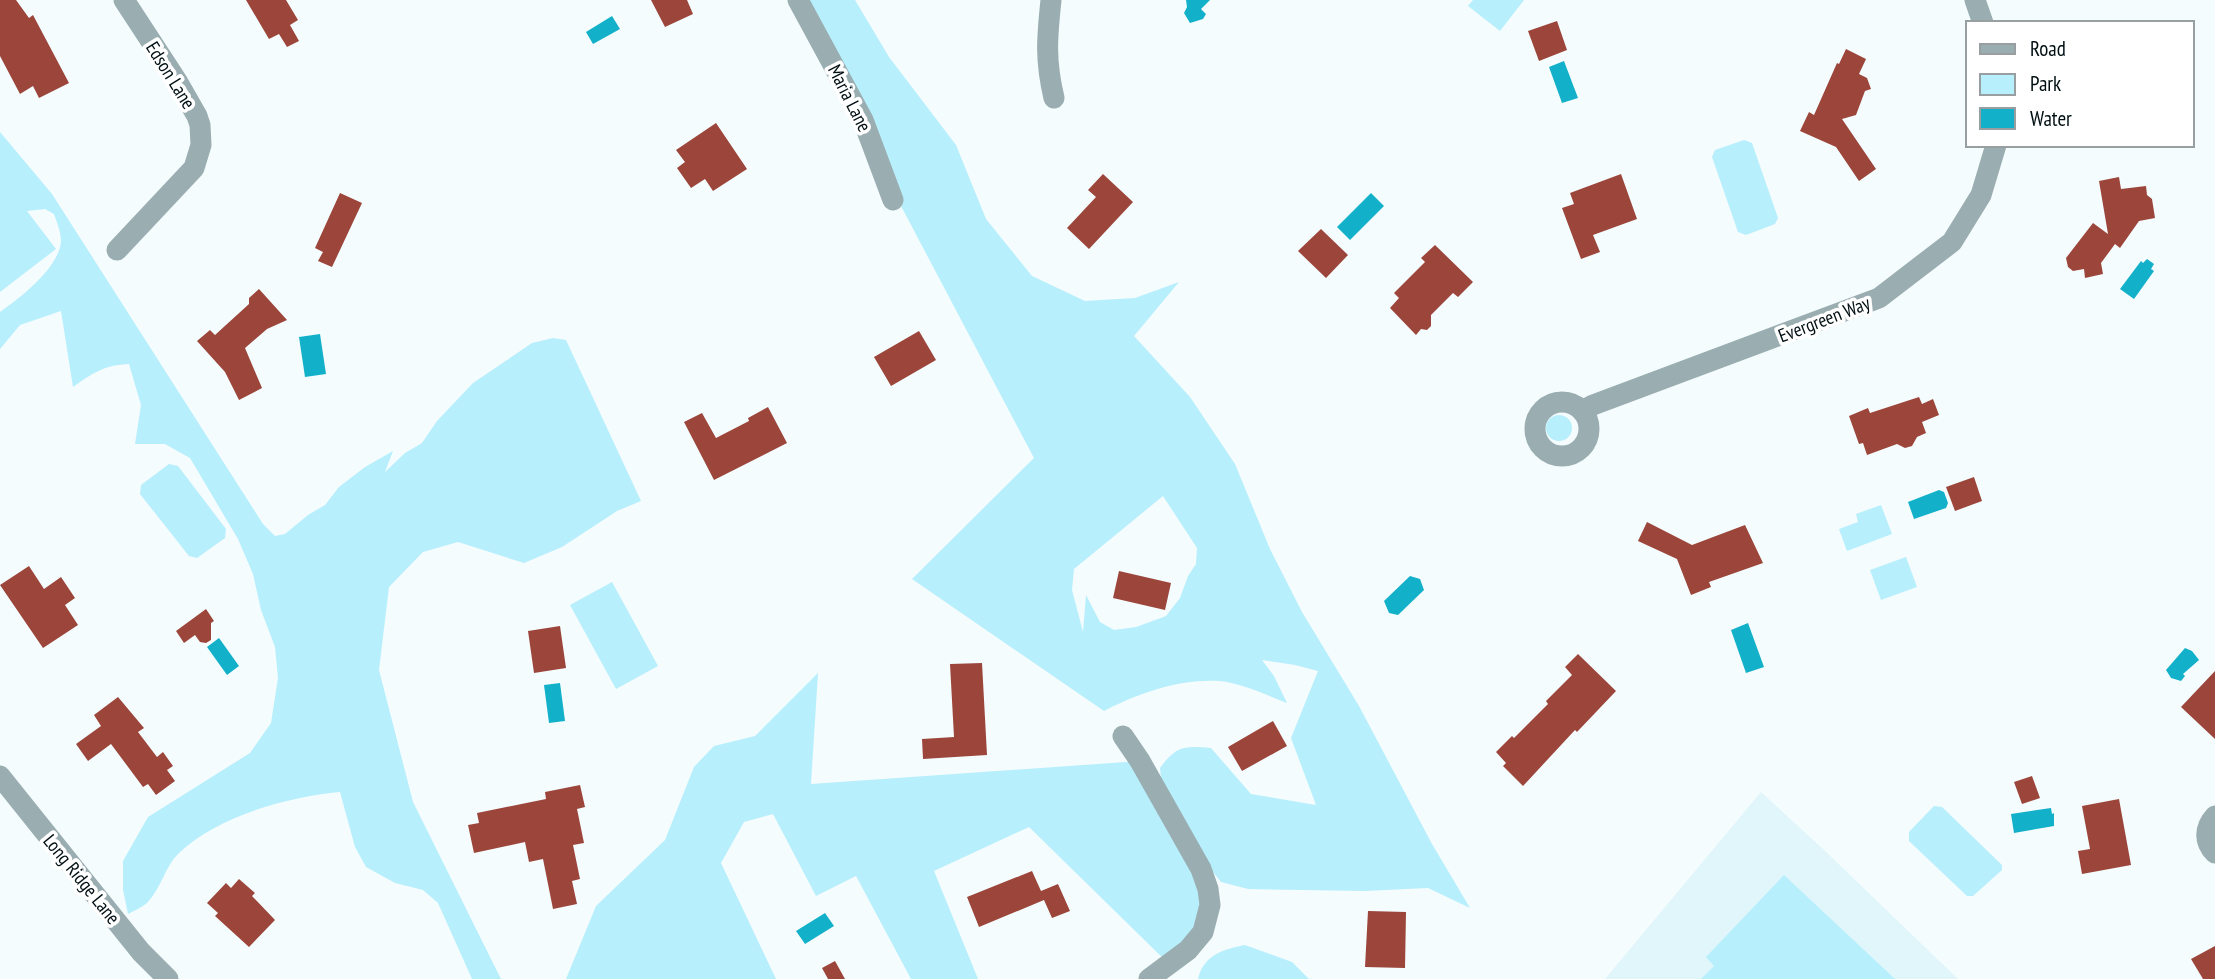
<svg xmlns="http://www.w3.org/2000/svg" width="2215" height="979" font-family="'PT Sans Narrow',sans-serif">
<rect width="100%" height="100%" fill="#f4fcfe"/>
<!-- built -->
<polygon fill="#e0f6fb" points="1761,792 1823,849 1958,979 1605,979"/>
<!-- green -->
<g fill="#b8effc" fill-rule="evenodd">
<path d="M798,0H855L889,57L956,145L986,219L1032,276L1085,301L1135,298L1179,282L1134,336L1190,397L1235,464L1270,549L1302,612L1359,706L1432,844L1470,908L1428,888L1365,891L1248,889L1221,882L1209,867L1163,794L1160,768C1177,745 1185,746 1211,748L1251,794L1316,805L1291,738L1318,671L1295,665L1262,660L1274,676L1287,703C1266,695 1242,683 1219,681C1179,679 1139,693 1104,711L912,579L1034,458L882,170ZM1163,496L1197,548L1196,564L1188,576L1180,598L1166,616L1136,627L1114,630L1100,622L1086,595L1083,632L1072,590L1074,569Z"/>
<polygon points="1473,0 1524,0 1500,31 1468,6"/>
<path d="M0,132L52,194L263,524L275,536L285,534L308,515L325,505L339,487L365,467L393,451L385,472L405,453L422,443L437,421L473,383L532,343L553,338L566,340L641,501L617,511L562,547L524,563L458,542L423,552L389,587L379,670L413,802L501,979H472L438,903L423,890L395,883L366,867L355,847L340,792C287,797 218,816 179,853C165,866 161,889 147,903C142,907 134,911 128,914L123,890V861L148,817L250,753L271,723L278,678L275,647L261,610L253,574L238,539L190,458L165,444H135L141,405L129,364C104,365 93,373 73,387L61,311L20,325L0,349V312C19,299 60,267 61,241C61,233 57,222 54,214L45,209L27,211L56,249L0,292Z"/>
<polygon points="1744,140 1752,143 1778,218 1775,224 1746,235 1738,232 1712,157 1715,150"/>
<circle cx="1559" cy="428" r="13"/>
<polygon points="169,464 178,466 226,529 225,538 197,558 189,556 140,494 141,485"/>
<polygon points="1881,505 1892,534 1847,551 1839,529 1858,522 1856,514"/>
<polygon points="1906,557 1917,587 1881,600 1870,570"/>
<polygon points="612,582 658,666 616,689 570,605"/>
<polygon points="818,673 811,784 1140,761 1210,905 1169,964 1029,827 934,871 978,979 911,979 856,876 816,896 773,814 744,822 721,863 776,979 566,979 596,906 665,840 694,767 714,746 755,736"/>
<polygon points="1934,806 1942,807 2002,865 2002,870 1973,896 1967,896 1909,841 1909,832"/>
<polygon points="1784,875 1895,979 1701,979 1714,966 1706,957"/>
<path d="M1245,945L1292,962L1309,979H1198C1203,955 1224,949 1245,945Z"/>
</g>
<!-- water -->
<g fill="#13b0ca">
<polygon points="1186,0 1210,0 1201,9 1206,14 1203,19 1190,23 1184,13 1187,7"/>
<polygon points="612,16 620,29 593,44 586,32"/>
<polygon points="1564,61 1578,98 1562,103 1549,67"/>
<polygon points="1371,193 1384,206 1350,240 1337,227"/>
<polygon points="2147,259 2154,264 2151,269 2154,271 2134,299 2120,289 2141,261 2143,263"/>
<polygon points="320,334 326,374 305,377 299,337"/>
<polygon points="1939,490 1944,492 1948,503 1946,508 1914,519 1908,502"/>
<polygon points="1410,576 1420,579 1424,590 1398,615 1389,613 1384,601"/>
<polygon points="1748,623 1764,667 1746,673 1731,630"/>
<polygon points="219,638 239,666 227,675 207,647"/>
<polygon points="2185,648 2192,651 2199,660 2183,674 2185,676 2181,681 2171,678 2166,670"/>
<polygon points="560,683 565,721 549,723 544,685"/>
<polygon points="2051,808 2052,814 2054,813 2054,826 2014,833 2011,814"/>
<polygon points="825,913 834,926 805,944 796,931"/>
</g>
<!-- building -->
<g fill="#9c453a">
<polygon points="0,0 16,0 29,18 33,15 69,83 39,98 33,86 20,94 0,56"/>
<polygon points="246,0 286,0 298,20 290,25 299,41 287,47 279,34 269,39"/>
<polygon points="651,0 687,0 693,14 665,27"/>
<polygon points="1557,21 1567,50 1539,61 1528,31"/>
<polygon points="1846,49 1866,59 1859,74 1867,78 1871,89 1865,91 1856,115 1842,119 1876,169 1859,181 1836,147 1800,131 1809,112 1814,115 1837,63 1839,64"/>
<polygon points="716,123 747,169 713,191 705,179 691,188 677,168 685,162 676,150"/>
<polygon points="1103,174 1133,202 1089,249 1067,228 1096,197 1088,190"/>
<polygon points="1621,174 1637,219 1593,235 1600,252 1581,259 1562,208 1574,204 1570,193"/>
<polygon points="2119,177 2121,189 2146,186 2147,195 2152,199 2155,218 2139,221 2120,248 2115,244 2101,263 2103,274 2085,278 2084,269 2073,271 2068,267 2066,258 2093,223 2108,234 2099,181"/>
<polygon points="340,193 362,203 332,267 318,261 323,252 315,248"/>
<polygon points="1321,229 1348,255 1326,278 1298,251"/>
<polygon points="1435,245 1473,282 1458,297 1453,293 1431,315 1431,326 1427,330 1421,329 1416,335 1390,308 1399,298 1394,293 1425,262 1421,258"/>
<polygon points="259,289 287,320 267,329 245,348 262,388 239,400 225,372 197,341 210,330 215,335 249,304 249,298"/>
<polygon points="919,331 936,360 891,386 874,357"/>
<polygon points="1919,397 1922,404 1933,399 1939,415 1922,422 1926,433 1917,437 1912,446 1905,448 1897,444 1867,455 1863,443 1859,444 1849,416 1868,408 1870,413"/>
<polygon points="768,407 787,443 714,480 684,422 702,413 716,438 749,421 748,418"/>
<polygon points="1974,477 1982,501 1955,511 1946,487"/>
<polygon points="1647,522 1692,545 1745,525 1763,563 1709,582 1711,587 1691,595 1677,559 1638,541"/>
<polygon points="29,566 44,589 61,577 75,598 65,605 78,625 43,648 0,585"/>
<polygon points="1119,571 1171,583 1165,610 1113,598"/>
<polygon points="206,609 214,621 211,623 211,640 206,643 200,642 195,635 184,643 176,631"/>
<polygon points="560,626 566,668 534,673 528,631"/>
<polygon points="1578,654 1616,691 1577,732 1575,730 1523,786 1503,766 1506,763 1496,752 1512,736 1514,738 1548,704 1546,701 1572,675 1565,667"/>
<polygon points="982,663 987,755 923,759 922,739 954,737 950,664"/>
<polygon points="2215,671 2215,739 2181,707"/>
<polygon points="118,697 144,728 138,732 157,757 163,752 173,766 167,770 175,781 156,795 148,784 143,787 111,744 88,761 76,744 101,726 94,715"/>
<polygon points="1273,721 1287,746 1242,771 1228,747"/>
<polygon points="2032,776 2040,798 2022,804 2014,782"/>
<polygon points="580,785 585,807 577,809 584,843 573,845 580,879 572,881 577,904 553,909 543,859 529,862 525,842 474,853 468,825 479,823 477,813 546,799 545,792"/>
<polygon points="2119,799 2131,865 2082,874 2078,851 2090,849 2082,806"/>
<polygon points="1032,871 1041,891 1058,884 1070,911 1052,918 1044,900 979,927 967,897"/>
<polygon points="239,879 255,893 252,896 275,920 249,947 215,916 218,913 207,903 226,883 231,888"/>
<polygon points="1368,911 1406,912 1405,968 1365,967"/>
<polygon points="2215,946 2215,979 2203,979 2191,959"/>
<polygon points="835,961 845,979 828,979 822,968"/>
</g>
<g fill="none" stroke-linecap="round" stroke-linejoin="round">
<!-- minor -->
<g stroke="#9aadb1" stroke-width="21">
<polyline points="798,0 863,120 893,200"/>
<path d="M1051,0C1047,38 1045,60 1054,98"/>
<polyline points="1975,0 1983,23"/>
<polyline points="117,250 194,168 201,145 200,125 197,116 177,81 124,0"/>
<circle cx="1562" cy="429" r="27"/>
<polyline points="1582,411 1593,405 1879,298 1952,242 1981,195 1996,145"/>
<polyline points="1123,736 1140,761 1201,869 1208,889 1210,905 1203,932 1188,950 1149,979"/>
<polyline points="0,776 141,952 168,979"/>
<path d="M2215,816C2204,828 2204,842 2215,853"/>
</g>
</g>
<g text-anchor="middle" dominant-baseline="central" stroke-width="7" stroke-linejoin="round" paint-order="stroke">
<!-- street labels -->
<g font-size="19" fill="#010f13" stroke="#fff">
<text transform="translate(171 75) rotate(58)">Edson Lane</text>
<text transform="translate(850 98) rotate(63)">Maria Lane</text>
<text transform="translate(1824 319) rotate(-21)">Evergreen Way</text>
<text transform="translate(82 879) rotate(51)">Long Ridge Lane</text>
</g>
</g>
<!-- legend -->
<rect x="1966" y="21" width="228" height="126" fill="#ffffff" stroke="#999fa1" stroke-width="2"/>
<rect x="1980" y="44" width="35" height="10" fill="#9aadb1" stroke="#999fa1" stroke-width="2"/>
<text x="2030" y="56" font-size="21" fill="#010f13">Road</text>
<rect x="1980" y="74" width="35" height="21" fill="#b8effc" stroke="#999fa1" stroke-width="2"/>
<text x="2030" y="91" font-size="21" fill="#010f13">Park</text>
<rect x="1980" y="108" width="35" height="21" fill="#13b0ca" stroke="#999fa1" stroke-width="2"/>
<text x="2030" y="126" font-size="21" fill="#010f13">Water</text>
</svg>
